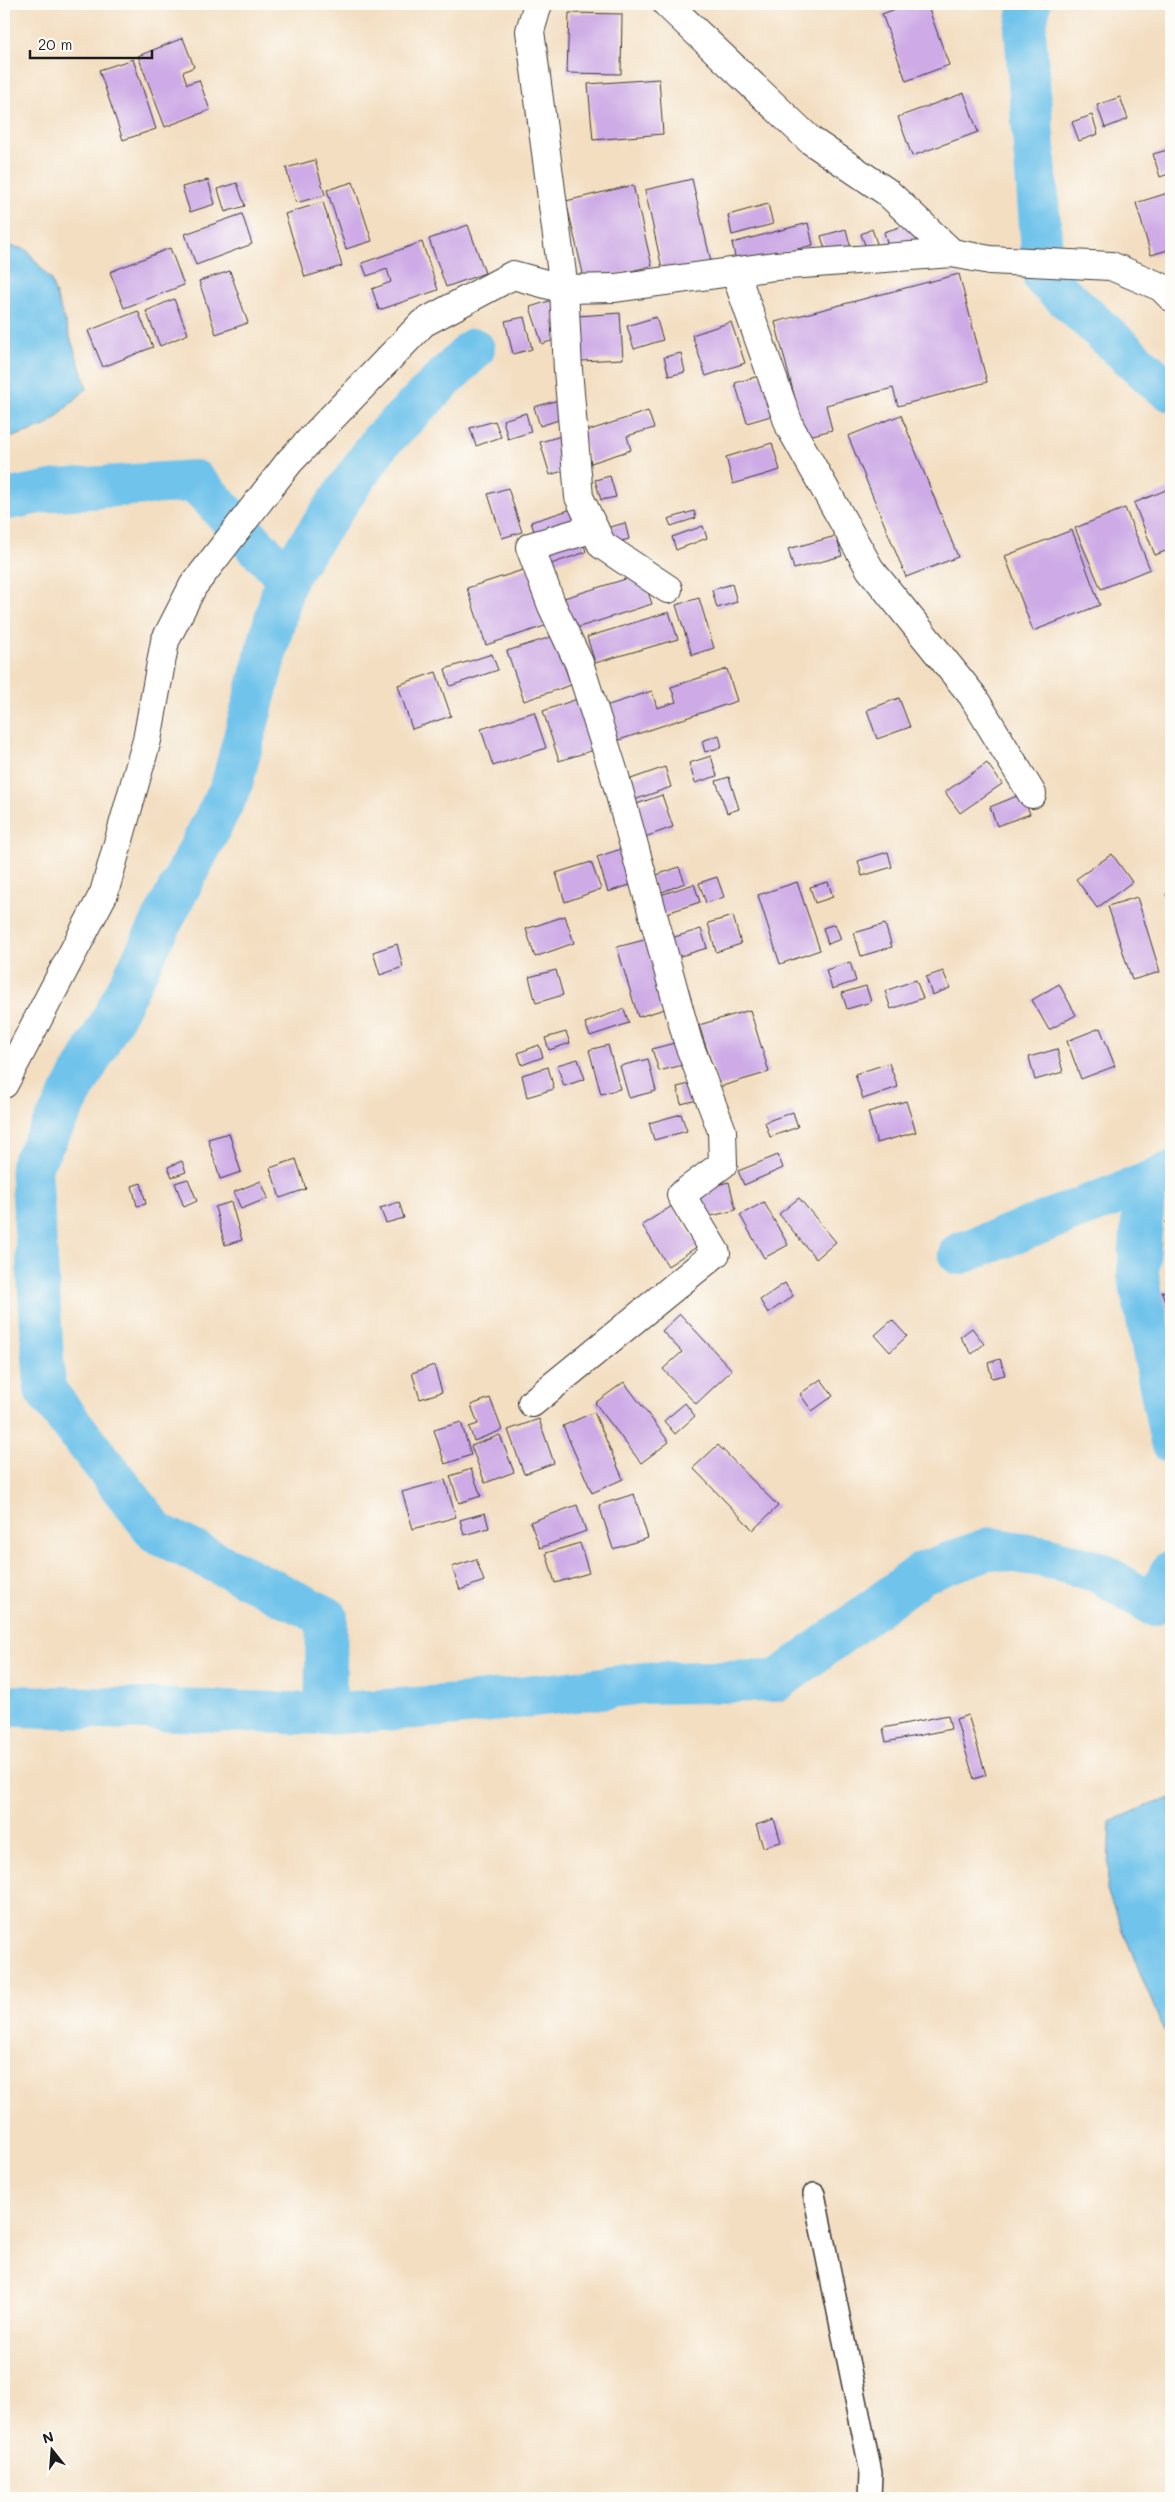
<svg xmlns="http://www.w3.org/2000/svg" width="1175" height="2502" font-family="Mali,sans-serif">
<rect width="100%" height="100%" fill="#fdfcf7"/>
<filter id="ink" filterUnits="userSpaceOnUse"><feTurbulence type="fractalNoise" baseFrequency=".02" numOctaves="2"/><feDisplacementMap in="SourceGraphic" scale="10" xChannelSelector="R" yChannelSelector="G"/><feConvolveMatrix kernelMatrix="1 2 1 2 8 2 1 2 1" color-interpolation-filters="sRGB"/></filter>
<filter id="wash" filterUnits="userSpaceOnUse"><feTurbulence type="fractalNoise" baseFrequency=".0096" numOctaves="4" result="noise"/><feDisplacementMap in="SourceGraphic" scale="20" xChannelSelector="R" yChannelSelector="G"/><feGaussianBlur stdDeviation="1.12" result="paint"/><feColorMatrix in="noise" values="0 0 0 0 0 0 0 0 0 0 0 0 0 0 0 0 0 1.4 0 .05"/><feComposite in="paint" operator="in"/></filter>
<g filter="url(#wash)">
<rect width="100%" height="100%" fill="#f3dec1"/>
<!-- water -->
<g fill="#6fc3eb" stroke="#467084">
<polygon points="4,245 26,249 51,280 87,388 48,425 4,440"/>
<polygon points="1171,1798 1171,2042 1158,2017 1107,1891 1110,1822 1144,1807"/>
</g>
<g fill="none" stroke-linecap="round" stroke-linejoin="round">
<!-- canal -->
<g stroke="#6fc3eb" stroke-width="42">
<polyline points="1030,4 1025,30 1044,278 1158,382 1171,391"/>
<polyline points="4,500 56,490 195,481 286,577 231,787 111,1021 31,1166 45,1390 157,1533 327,1617 325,1714"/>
<polyline points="286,577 381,441 474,349"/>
<polyline points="1145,1184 1138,1274 1171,1442"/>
<polyline points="959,1254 1145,1184 1169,1173"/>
<polyline points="15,1706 325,1714 459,1705 644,1683 777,1681 922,1573 990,1548 1046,1557 1099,1572 1153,1605 1171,1571"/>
</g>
</g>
<g id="blocks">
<!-- building -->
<g fill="#ceabe6">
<polygon points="909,4 927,4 949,65 906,81 882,14"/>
<polygon points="569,13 622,14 621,74 567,73"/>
<polygon points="183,38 194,67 183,72 187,84 199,80 210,110 165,127 138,56"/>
<polygon points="133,59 156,129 123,140 99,70"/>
<polygon points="659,79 663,134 593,140 588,84"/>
<polygon points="964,93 978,132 912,156 898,117"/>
<polygon points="1120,97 1128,119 1105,128 1097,105"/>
<polygon points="1092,115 1098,134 1079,141 1072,122"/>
<polygon points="1171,149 1171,173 1160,177 1153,154"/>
<polygon points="315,160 325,195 296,203 286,168"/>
<polygon points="692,179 711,262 663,273 645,190"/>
<polygon points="208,180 215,204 190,212 182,187"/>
<polygon points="353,182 372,241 346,249 327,190"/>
<polygon points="237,183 245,206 225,212 218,189"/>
<polygon points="633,185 652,266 585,282 566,201"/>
<polygon points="1171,192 1171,249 1151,255 1136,203"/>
<polygon points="323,202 342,266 305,277 285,214"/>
<polygon points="768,204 773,224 732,235 728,215"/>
<polygon points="242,214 252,244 196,265 185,234"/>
<polygon points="918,221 924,240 889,250 884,232"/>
<polygon points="808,223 813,245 737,265 732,243"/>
<polygon points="468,225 485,273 446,287 429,239"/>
<polygon points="846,229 851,249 827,256 821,236"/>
<polygon points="872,229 880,252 869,256 861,234"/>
<polygon points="422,242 438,290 379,310 372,289 391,282 387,269 367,276 362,263"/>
<polygon points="170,248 184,285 124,308 110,272"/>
<polygon points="230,271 248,323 216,334 199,281"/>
<polygon points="959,274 987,382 898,406 893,388 826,405 832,430 805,437 775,322"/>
<polygon points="174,299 188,334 160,346 146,311"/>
<polygon points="552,300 563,337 542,344 530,307"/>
<polygon points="138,311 153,347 103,367 88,331"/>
<polygon points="620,313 623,359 581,361 578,316"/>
<polygon points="524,317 532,349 513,354 505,321"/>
<polygon points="656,317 663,340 634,349 627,326"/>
<polygon points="731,322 745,363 706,376 692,335"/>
<polygon points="681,353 685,372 669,376 664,357"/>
<polygon points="762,375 774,415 747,423 735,383"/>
<polygon points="562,399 568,417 540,426 534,407"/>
<polygon points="648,411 654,428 627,436 631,450 591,463 581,433"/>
<polygon points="526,413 531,432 508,439 503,420"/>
<polygon points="901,415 958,557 906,577 848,436"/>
<polygon points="495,421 501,437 476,446 470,428"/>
<polygon points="565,435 575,467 550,475 540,442"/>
<polygon points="772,443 780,470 733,484 726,457"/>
<polygon points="610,476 616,497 601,500 595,480"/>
<polygon points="508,488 522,532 502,538 488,494"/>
<polygon points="1171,488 1171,549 1155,555 1134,503"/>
<polygon points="575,508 579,524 536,537 531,522"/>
<polygon points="1125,508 1150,569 1101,589 1075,528"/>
<polygon points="694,511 696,518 671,526 668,519"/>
<polygon points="625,523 629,539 610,544 606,528"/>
<polygon points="703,526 707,538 676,550 672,537"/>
<polygon points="1072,530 1100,605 1033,631 1005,556"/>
<polygon points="836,536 842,556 794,569 788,549"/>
<polygon points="582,537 586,552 542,567 536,551"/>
<polygon points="529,568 548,625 486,645 467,588"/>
<polygon points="642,574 652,604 573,629 564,598"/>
<polygon points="732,584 737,602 717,608 712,590"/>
<polygon points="699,598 714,648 692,655 676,605"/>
<polygon points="669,612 678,639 595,663 587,637"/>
<polygon points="554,636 571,685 524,701 507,651"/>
<polygon points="492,654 498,670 450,686 445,669"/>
<polygon points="727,669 737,701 610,743 599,708 652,691 657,708 676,702 671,687"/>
<polygon points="436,672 451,716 412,729 398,685"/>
<polygon points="580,698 597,749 559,761 543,711"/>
<polygon points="899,698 910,727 877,739 867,710"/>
<polygon points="534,712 546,748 493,766 481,729"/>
<polygon points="719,735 722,747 705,752 702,741"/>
<polygon points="711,756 717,776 695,783 689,763"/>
<polygon points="987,763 1002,784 960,813 945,792"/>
<polygon points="665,767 671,787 634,800 628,780"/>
<polygon points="729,777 739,809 727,813 716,781"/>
<polygon points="1022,794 1030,814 997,826 990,807"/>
<polygon points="662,795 673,827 642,838 631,806"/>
<polygon points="621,849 633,884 608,892 597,857"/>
<polygon points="888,852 892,867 862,876 858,861"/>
<polygon points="1112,854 1132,882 1097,908 1076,879"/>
<polygon points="591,862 601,889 565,902 556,873"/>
<polygon points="679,867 685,883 657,894 651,877"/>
<polygon points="717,877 724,897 706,903 699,883"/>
<polygon points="797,882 820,950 780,964 758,895"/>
<polygon points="828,882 833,897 815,903 810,887"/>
<polygon points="694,884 700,902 661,915 654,897"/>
<polygon points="1171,892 1171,908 1166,894"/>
<polygon points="1137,897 1160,972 1132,980 1108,906"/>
<polygon points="565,916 574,943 535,957 526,929"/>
<polygon points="733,916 741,944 716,952 708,923"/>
<polygon points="835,924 841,939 828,944 823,928"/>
<polygon points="885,924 892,947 861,956 854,933"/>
<polygon points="701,929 707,948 674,958 668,939"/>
<polygon points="652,938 672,1007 638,1017 617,947"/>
<polygon points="397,944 403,967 380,975 373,952"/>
<polygon points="850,962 856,981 832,989 826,970"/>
<polygon points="556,970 563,995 536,1003 529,977"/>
<polygon points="943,971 950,988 932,995 926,977"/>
<polygon points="916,980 923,998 891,1009 885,991"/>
<polygon points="1059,984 1076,1015 1049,1030 1032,1000"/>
<polygon points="866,986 871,1002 847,1009 842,993"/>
<polygon points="624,1009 629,1023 590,1036 585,1023"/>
<polygon points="750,1010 769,1072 719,1087 699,1025"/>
<polygon points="1100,1028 1115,1066 1081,1079 1067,1041"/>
<polygon points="566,1032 570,1043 549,1050 545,1038"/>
<polygon points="678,1042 683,1065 659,1071 652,1049"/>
<polygon points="539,1045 543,1057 522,1065 518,1053"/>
<polygon points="608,1045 620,1089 601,1094 589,1050"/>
<polygon points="1057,1049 1063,1072 1035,1080 1029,1057"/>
<polygon points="578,1059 585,1079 564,1086 557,1065"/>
<polygon points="648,1059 656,1091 629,1098 620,1066"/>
<polygon points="889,1063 898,1087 863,1099 855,1074"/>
<polygon points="548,1067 554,1089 527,1097 522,1075"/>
<polygon points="698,1082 702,1099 681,1104 677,1087"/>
<polygon points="906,1101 916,1132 877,1143 868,1112"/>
<polygon points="793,1112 798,1127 770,1137 765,1122"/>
<polygon points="681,1114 687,1131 654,1140 649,1123"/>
<polygon points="229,1133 241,1172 220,1179 208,1139"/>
<polygon points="778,1155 783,1168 744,1185 738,1171"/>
<polygon points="296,1159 306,1189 280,1198 270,1168"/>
<polygon points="182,1161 186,1172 172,1177 168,1167"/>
<polygon points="188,1179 197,1201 184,1207 175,1183"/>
<polygon points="261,1181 268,1198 241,1209 234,1192"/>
<polygon points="729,1182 736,1210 703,1218 696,1190"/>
<polygon points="141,1183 146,1204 137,1206 132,1186"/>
<polygon points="799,1198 836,1242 816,1259 779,1214"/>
<polygon points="231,1202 242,1240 225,1245 215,1207"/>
<polygon points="399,1202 404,1218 386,1223 380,1208"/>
<polygon points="764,1202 788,1245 764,1258 740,1215"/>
<polygon points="672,1206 698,1246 668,1266 642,1225"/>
<polygon points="1171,1221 1171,1237 1166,1222"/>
<polygon points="785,1283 793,1296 768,1313 760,1300"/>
<polygon points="1171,1289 1171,1313 1169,1314 1162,1292"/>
<polygon points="680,1314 732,1370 696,1404 663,1369 682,1352 662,1331"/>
<polygon points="892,1320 907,1336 890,1352 875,1335"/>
<polygon points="972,1328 984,1344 972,1354 960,1337"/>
<polygon points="1000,1359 1005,1375 992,1378 988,1363"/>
<polygon points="434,1365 442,1392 420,1399 412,1373"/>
<polygon points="821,1379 833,1396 812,1411 800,1394"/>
<polygon points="624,1382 669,1442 641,1463 595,1403"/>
<polygon points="490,1398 502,1430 474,1441 469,1427 478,1424 471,1405"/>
<polygon points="685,1403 695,1416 675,1434 664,1421"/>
<polygon points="594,1412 623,1479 592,1493 563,1426"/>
<polygon points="539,1419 554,1463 524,1474 508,1430"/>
<polygon points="461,1422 471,1455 445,1464 434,1430"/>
<polygon points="500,1435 514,1472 485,1483 471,1446"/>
<polygon points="718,1445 778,1506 753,1530 693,1468"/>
<polygon points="471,1469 481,1496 459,1503 450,1476"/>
<polygon points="445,1480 456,1517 413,1529 402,1492"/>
<polygon points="634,1494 648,1538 613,1549 599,1505"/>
<polygon points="577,1505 586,1531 540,1548 530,1522"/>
<polygon points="485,1513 489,1528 464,1535 460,1520"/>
<polygon points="580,1543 589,1573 555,1583 546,1553"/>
<polygon points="476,1559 484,1581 460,1590 452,1567"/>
<polygon points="948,1715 951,1729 886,1742 883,1728"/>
<polygon points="968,1715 986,1775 974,1779 956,1719"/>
<polygon points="774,1819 781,1842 763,1847 756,1825"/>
</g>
</g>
</g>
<g filter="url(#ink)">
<use href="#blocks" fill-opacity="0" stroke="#3c3935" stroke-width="1"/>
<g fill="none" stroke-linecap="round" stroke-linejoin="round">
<defs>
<polyline id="lane" points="814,2194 871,2473 870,2498"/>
<g id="street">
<polyline points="538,4 530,31 564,289 568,370 579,497 602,545 668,589"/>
<polyline points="667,4 810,140 887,192 952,253"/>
<polyline points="735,272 790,427 870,569 972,695 1032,794"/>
<polyline points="4,1084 104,893 147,740 165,641 193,586 290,461 423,323 513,275 564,289 615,288 775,266 952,253 990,260 1111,266 1161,287 1171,297"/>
<polyline points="532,1403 716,1253 681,1195 723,1164 722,1131 688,1042 614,773 579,663 552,606 530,547 594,528"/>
</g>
</defs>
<!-- lane casing -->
<use href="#lane" stroke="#3c3935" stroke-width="24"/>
<!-- street casing -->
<use href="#street" stroke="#3c3935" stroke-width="30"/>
<!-- lane -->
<use href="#lane" stroke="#fff" stroke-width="21"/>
<!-- street -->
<use href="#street" stroke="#fff" stroke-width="28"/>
</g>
</g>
<!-- margin -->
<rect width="1175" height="2502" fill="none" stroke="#fdfcf7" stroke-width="20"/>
<!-- north arrow -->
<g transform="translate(52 2450) rotate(343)" stroke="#fdfcf7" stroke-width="4" paint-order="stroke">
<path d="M0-4L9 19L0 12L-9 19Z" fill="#1c1c1c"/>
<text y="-8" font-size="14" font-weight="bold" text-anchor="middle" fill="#1c1c1c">N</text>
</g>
<!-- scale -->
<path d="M30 50v8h122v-8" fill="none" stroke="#1c1c1c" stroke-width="2.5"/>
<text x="38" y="50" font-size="15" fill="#1c1c1c" stroke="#fdfcf7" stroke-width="4" paint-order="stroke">20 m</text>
</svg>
